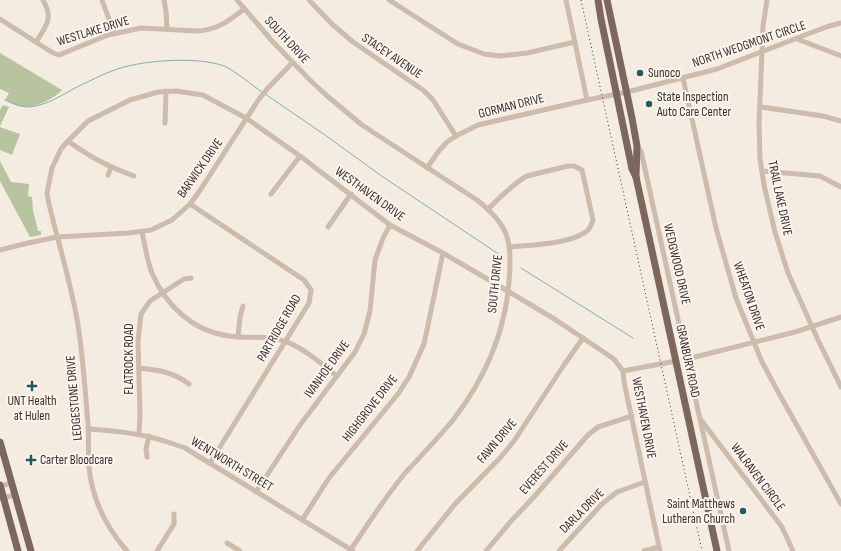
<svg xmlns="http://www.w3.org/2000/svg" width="841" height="551" font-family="'Sofia Sans Condensed',sans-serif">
<rect width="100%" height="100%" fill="#f4ebe1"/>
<!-- green -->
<g fill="#b8c4a0">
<path d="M0,53L62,90C52,100 35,109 20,106C15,105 10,102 5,100L9,93L0,89Z"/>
<polygon points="3,105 9,107 0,126 0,110"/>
<polygon points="0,127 20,134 12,155 0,150"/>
<polygon points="0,161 11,182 29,184 28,196 32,197 33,210 38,231 41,231 41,235 30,237 0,181"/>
</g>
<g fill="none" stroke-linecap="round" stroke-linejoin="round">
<!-- stream -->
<g stroke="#7fb0b2" stroke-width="1">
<polyline points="265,94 325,135 383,177 500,255"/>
<path d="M5,100C12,103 20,107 28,107C47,106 63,94 79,86C90,81 101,75 112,71C139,60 197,56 224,66C234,70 253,86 262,92"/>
<polyline points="521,268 633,338"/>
</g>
<!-- minor -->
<g stroke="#cdbbac" stroke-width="5">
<polyline points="102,0 114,33"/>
<polyline points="164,0 166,11 167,29"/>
<path d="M237,0L273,42L311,81L326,95L362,125L477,200C510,226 512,241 509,282C505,333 484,380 453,420C438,438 422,455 406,472C385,497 368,524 350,551"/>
<polyline points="309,0 332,24 353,42 423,90 433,100 456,136"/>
<polyline points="389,0 458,44 484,54 500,56 527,53 575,42"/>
<polyline points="566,0 587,100"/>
<polyline points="767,0 763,26 759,124 760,159 764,185 775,232 788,273 818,340 841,387"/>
<path d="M0,19L53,53L59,55L108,35L141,28L197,31C217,30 229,21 244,9"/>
<polyline points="797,39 841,56"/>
<path d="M36,42C46,26 54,19 43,0"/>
<polyline points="683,78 716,228 736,298 762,362 777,390 841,504"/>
<polyline points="761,107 823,116 841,121"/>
<polyline points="165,123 166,91"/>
<path d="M68,141C90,157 107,166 134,176"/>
<polyline points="637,147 641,151 729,551"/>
<polyline points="427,168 438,152 447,142 456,136 478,125 587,100 627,92 717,69 826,27 841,23"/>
<polyline points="762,171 820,176 841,187"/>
<polyline points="108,175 111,167"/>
<polyline points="271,194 300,156"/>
<polyline points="190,204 304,280 311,290 309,303 210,463"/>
<path d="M488,209C500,198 512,184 527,176L568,166H574L582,170L593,220C592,223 591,226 589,229C575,244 530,245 510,247"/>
<polyline points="328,227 351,194"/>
<path d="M142,232C145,246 147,260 152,273C166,306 193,331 229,336C247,339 266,335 284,341C301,346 323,365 337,376"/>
<polyline points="0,250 28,243 57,237 129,233 151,230 172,220 190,204 199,192 259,99 268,88 292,63"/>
<polyline points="238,337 240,317 243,306"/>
<polyline points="687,359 795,332 841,317"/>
<path d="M139,368C159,370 173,372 189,384"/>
<polyline points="623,371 676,361"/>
<polyline points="701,420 782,527 793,551"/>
<path d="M88,429C124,431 151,435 185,448L353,551"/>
<polyline points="139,434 140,415 138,341 141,314 150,301 184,279 191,278"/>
<polyline points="147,457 146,449 149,436"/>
<polyline points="0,486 11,483"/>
<polyline points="256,492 300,425 355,352 364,334 370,311 375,260 383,238 390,225"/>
<polyline points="0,499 14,495"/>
<polyline points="302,520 329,478 398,394 409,377 424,344 443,253"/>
<polyline points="227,543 240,551"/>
<path d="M127,551C106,527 92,499 89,467C88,453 89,438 88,424C85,389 83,354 77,319C70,280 58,242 49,204L47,193L52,168L61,149L68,141L88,121L130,100L158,92L176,91L203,95L246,118L300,156L390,225L443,253L501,287L556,320L614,359L623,371L624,382L660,551"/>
<polyline points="157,551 174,524 174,514"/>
<polyline points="417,551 455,504 500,458 514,441 564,365 583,338"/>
<polyline points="486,551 512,520 533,498 588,435 598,427 632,416"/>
<polyline points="559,551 602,504 617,492 645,482"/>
<polyline points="644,551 659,547"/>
</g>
<!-- major -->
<g stroke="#7d675c" stroke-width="7">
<polyline points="598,0 601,19 632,169 636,177 717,551"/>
<polyline points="607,0 632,118 637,146 636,177"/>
<polyline points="0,442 31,551"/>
<polyline points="0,485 18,551"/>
</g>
<!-- rail -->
<polyline stroke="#3b302b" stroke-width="1" stroke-dasharray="1 3" stroke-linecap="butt" points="581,0 702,551"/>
</g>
<!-- markers -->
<g fill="#1f5a5e" stroke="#fbf5ee" stroke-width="1.5">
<circle cx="640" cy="73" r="4"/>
<circle cx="649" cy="104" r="4"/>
<path d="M30 380h4v4h4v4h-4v4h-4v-4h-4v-4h4z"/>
<path d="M29 454h4v4h4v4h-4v4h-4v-4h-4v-4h4z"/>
<circle cx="743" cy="511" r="4"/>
</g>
<g text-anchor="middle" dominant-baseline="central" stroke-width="4" stroke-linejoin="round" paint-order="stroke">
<!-- street labels -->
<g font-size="13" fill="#3b302b" stroke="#fbf5ee">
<text transform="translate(93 31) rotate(-17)">WESTLAKE DRIVE</text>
<text transform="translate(287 40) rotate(47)">SOUTH DRIVE</text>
<text transform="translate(749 44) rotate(-19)">NORTH WEDGMONT CIRCLE</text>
<text transform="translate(392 56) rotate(34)">STACEY AVENUE</text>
<text transform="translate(511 106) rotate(-14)">GORMAN DRIVE</text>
<text transform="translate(200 168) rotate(-55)">BARWICK DRIVE</text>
<text transform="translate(370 194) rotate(36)">WESTHAVEN DRIVE</text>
<text transform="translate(780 198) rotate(78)">TRAIL LAKE DRIVE</text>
<text transform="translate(677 264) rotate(77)">WEDGWOOD DRIVE</text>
<text transform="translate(495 284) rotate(-84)">SOUTH DRIVE</text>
<text transform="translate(749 296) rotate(71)">WHEATON DRIVE</text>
<text transform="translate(279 328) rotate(-60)">PARTRIDGE ROAD</text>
<text transform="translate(129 359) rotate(-90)">FLATROCK ROAD</text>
<text transform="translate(688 361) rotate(78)">GRANBURY ROAD</text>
<text transform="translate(327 369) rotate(-54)">IVANHOE DRIVE</text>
<text transform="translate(74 398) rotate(-95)">LEDGESTONE DRIVE</text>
<text transform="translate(370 408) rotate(-52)">HIGHGROVE DRIVE</text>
<text transform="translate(644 418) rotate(79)">WESTHAVEN DRIVE</text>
<text transform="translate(497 441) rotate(-50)">FAWN DRIVE</text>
<text transform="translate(232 464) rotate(31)">WENTWORTH STREET</text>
<text transform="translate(544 467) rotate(-49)">EVEREST DRIVE</text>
<text transform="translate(758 477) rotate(53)">WALRAVEN CIRCLE</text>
<text transform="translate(582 511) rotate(-45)">DARLA DRIVE</text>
</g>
<!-- poi labels -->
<g font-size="13" fill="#3b302b" stroke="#fbf5ee" text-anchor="start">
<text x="648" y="73">Sunoco</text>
<text x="657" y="97">State Inspection<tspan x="657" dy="15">Auto Care Center</tspan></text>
<text x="32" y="401" text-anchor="middle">UNT Health<tspan x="32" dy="15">at Hulen</tspan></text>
<text x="40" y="460">Carter Bloodcare</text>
<text x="735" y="504" text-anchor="end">Saint Matthews<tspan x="735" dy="15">Lutheran Church</tspan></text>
</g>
</g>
</svg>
